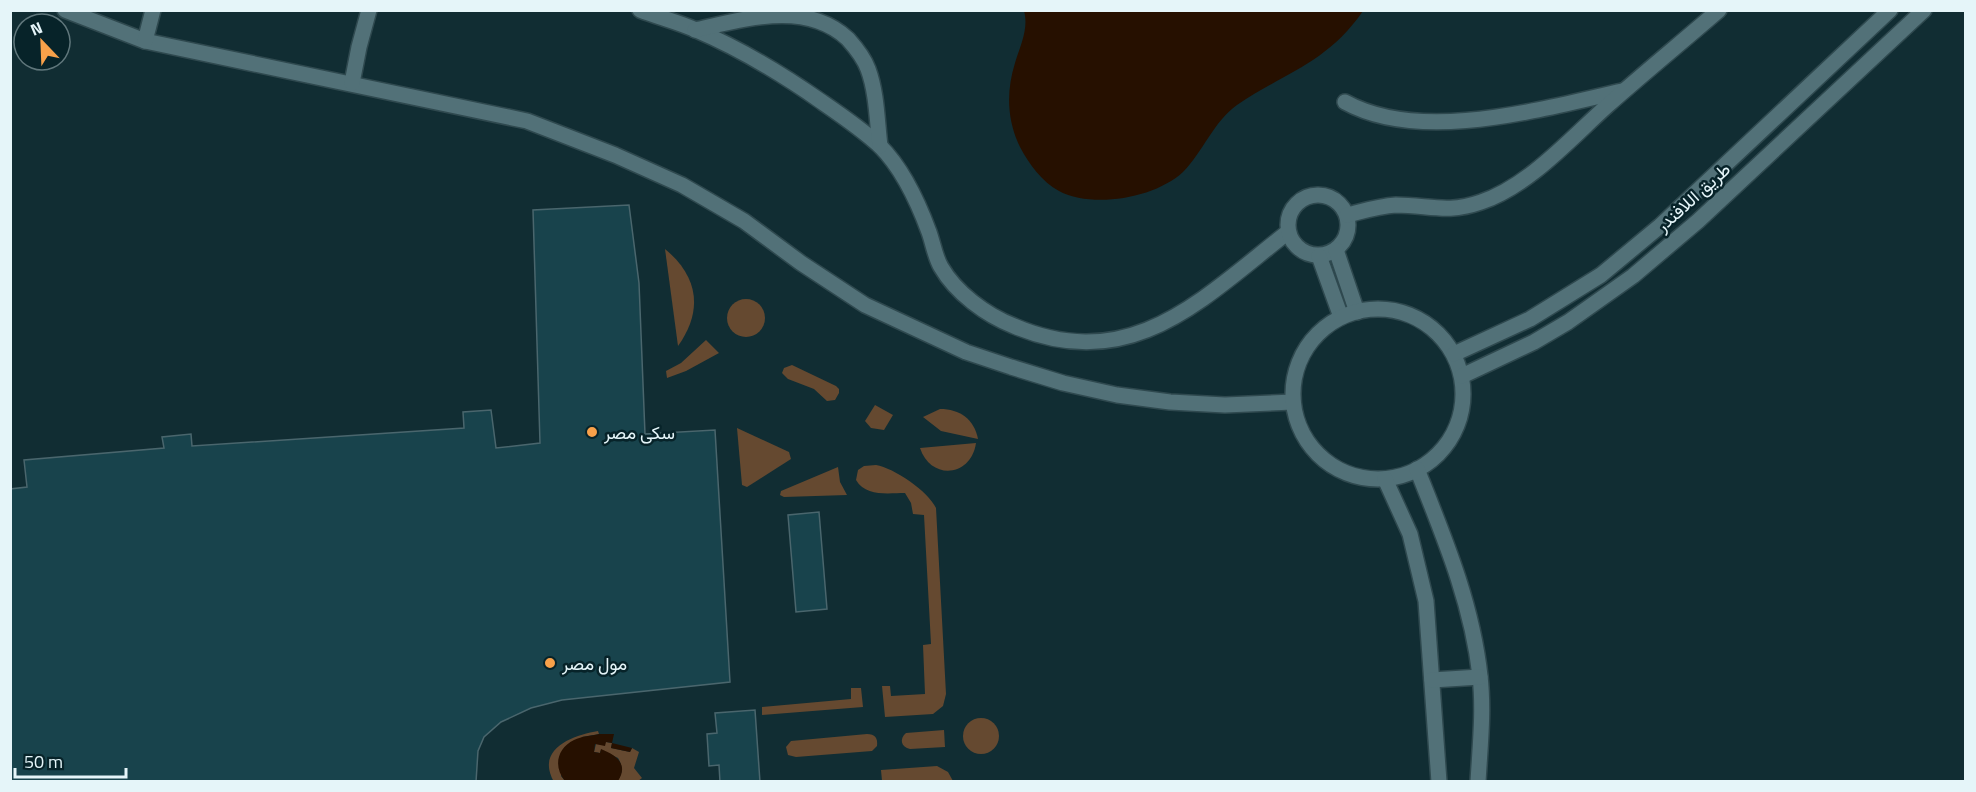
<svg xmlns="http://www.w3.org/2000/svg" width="1976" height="792" font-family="'Titillium Web',Vazirmatn,sans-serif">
<rect width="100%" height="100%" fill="#112d33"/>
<!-- green -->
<g fill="#654930">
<path d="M665,249C699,277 703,311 678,346Z"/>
<circle cx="746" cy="318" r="19"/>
<polygon points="706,340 719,353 686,371 667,378 666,371 681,363"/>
<polygon points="792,365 836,386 839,389 839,393 835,400 827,401 814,389 788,379 782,373 784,368"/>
<polygon points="875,405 893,415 884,430 871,428 865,421"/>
<path d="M940,409C960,409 974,419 978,439L941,431L923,417Z"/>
<polygon points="737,428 789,452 791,459 747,487 742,485"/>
<path d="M976,443C971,477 931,481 920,448Z"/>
<path d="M876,465C894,468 928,491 936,508L946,694L943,706L933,714L885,717L882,686H890L891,696L925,694L923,645L931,644L924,515L913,514L911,503L905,493C888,493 866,497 856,480L858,470L864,466Z"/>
<polygon points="838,467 840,482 847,495 784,497 780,495 781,491"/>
<polygon points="851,688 861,688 863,707 762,715 762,707 851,699"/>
<circle cx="981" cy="736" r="18"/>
<path d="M944,730L945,747L910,749C901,747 899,739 906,733Z"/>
<path d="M598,731L599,734L582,737L561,776L565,781L554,782C535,749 573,735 598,731Z"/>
<path d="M867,734C875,734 878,738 877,746L872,751L796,757L788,755L786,747L791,741Z"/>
<path d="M606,742L612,743L611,748L630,752L632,748L639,752L634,768L642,778L638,781H617C623,774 623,766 618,758L601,750L600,753L594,752L596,744Z"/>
<polygon points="937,766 948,772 953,781 882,781 881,770"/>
</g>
<!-- water -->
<g fill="#261000">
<path d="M1024,11V10L1363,11C1327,63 1286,72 1237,105C1214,121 1203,152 1183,172C1155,198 1093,209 1059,191C1042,182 1029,164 1020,147C1007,120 1006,92 1015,63C1020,46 1029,29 1024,11Z"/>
<path d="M599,734H614L612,743L632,748L630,752L611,748L612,743L606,742L605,746L595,744L594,752L600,753L601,749C616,755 629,764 618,781H565C553,767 557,748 574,740C582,736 591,736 599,734Z"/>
</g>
<!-- building -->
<g fill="#18434c" stroke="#4a666d" stroke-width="1.5">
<polygon points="629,205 639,283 645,434 715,430 730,682 562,700 531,708 501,722 484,737 478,751 476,782 10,782 10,489 27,487 24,460 164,448 162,437 191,434 192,446 464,428 463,412 491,410 496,448 540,443 533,210"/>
<polygon points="819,512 827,609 796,612 788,515"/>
<polygon points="755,710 760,782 720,782 719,765 709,766 707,734 717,733 715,713"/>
</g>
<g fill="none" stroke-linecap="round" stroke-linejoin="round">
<defs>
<g id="minor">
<polyline points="65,10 145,41 527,121 615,155 682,185 744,221 801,263 865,305 966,352 1011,367 1063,383 1117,395 1170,402 1225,405 1293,402"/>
<path d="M640,10C658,17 678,22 696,30C741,49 782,74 822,102C841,115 863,130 880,146C903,169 918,202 929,232C933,243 935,257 941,267C956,293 986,315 1014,326C1131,376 1202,299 1288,232"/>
<path d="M695,30C745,19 806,0 848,39C856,48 864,58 868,69C877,93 877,122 880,146"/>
<polyline points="145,41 153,10"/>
<polyline points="352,83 359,47 369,10"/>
<path d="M1345,102C1421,144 1541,109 1622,91"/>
<circle cx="1318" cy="225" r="30"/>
<path d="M1347,215C1363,211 1379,206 1396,205C1429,205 1447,214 1481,202C1529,186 1571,138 1608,105C1644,73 1682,42 1719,10"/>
<polyline points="1336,250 1357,312"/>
<polyline points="1319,256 1341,317"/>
<circle cx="1378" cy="394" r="85"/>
<polyline points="1454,354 1530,319 1601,275 1660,226 1890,10"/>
<polyline points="1462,376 1534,342 1568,322 1633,276 1698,221 1924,10"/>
</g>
<g id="tertiary">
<path d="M1417,469C1444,537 1472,603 1480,676C1484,711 1480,746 1478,782"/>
<polyline points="1385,479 1410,534 1426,601 1439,782"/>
<polyline points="1432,680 1480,677"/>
</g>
</defs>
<!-- minor casing -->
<use href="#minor" stroke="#2f494f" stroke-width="18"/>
<!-- tertiary casing -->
<use href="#tertiary" stroke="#2f494f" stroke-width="18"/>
<!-- minor -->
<use href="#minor" stroke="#527178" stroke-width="15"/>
<!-- tertiary -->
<use href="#tertiary" stroke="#527178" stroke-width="15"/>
</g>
<!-- markers -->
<g fill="#f8a14a" stroke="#072329" stroke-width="2">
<circle cx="592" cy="432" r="6"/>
<circle cx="550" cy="663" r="6"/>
</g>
<g text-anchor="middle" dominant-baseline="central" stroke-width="5" stroke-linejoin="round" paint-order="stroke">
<!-- street labels -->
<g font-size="18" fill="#e5f5f9" stroke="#072329">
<text transform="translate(1693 197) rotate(-42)">طريق اللافندر</text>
</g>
<!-- poi labels -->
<g font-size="18" fill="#e5f5f9" stroke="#072329" text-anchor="start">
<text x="604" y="432">سكى مصر</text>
<text x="562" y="663">مول مصر</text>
</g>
</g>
<!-- border -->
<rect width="1976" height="792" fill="none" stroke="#e5f5f9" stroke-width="24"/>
<!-- north arrow -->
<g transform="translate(42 42) rotate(337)"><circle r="28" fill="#072329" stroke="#60777c" stroke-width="1.5"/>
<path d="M0-4.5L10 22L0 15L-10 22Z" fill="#f8a14a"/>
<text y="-9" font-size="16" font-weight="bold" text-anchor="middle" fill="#e5f5f9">N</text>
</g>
<!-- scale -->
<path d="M15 768v9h111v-9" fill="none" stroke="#e5f5f9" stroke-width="3"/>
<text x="24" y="768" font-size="18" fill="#e5f5f9" stroke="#072329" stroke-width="4.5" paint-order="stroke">50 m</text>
</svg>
